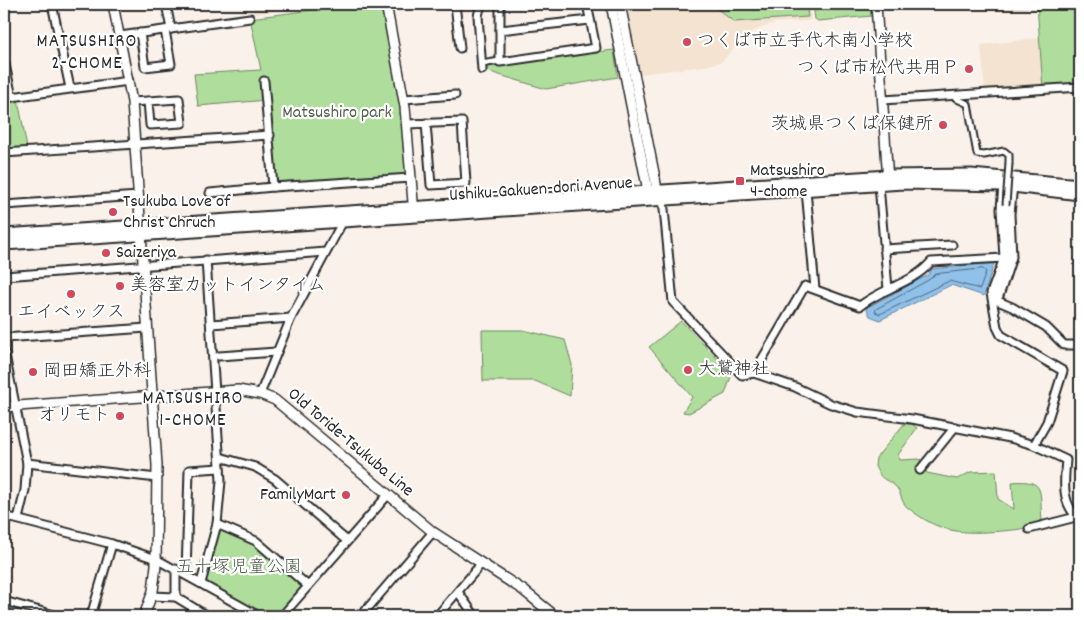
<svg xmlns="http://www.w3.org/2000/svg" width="1084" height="620" font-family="Dekko,'Klee One',sans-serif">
<rect width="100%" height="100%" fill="#faf2ea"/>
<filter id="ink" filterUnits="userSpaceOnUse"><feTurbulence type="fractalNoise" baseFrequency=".02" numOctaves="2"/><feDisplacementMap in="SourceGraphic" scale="10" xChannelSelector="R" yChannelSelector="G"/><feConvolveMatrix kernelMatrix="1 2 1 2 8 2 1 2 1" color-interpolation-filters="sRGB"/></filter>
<g filter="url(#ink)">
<!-- built -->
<g fill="#f3e3d0">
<polygon points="252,4 341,4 254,14"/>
<polygon points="626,4 809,4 811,18 809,21 774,23 751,32 721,62 705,66 640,74"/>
<rect x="975" y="4" width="51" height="5"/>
<polygon points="1039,38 1043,89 985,93 981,45"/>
</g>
<!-- green -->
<g fill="#afdd9b" stroke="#6d8463">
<polygon points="360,4 386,4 401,78 411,178 273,187 267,100 198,106 194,74 261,70 250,18"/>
<polygon points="711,4 806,4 808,17 734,22"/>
<polygon points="813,4 871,4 872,16 818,21 815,19"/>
<polygon points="1037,4 1080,4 1080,86 1043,89"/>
<polygon points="614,50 618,77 546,89 483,70 483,65"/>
<polygon points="18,99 27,148 4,150 4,100"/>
<polygon points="681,321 732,374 725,394 689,413 683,412 692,397 649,347"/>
<polygon points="482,330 523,330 565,340 572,365 570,396 535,381 483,381"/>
<path d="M904,424H912L917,428L898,455L900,460L919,459L927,473L957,479L971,472L996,471L998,499L1014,509L1012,482C1047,479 1039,492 1042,520C1033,529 1014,530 1002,531C962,534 940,534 907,507C901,502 901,492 896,487C887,478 882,483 875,466L876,458Z"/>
<polygon points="217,524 246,535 308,586 282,616 259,616 201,583"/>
</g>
<!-- water -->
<polygon fill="#8fc1eb" stroke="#67859e" points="994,263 984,296 951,285 880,320 870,316 866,308 928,275 932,269"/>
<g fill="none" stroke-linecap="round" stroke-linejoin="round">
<!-- shore -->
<polygon stroke="#536778" stroke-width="1" points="983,269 986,272 980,289 949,281 880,314 875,312 876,309 930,279 935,274"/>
<defs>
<g id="pedestrian">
<polyline points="481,64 500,61"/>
<polyline points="956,95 957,99 968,104 977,154 984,155 1004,151 1009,155 1009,163"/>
<polyline points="993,299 1008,256 1006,205"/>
</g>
<g id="minor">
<polyline points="52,4 70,88"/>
<polyline points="166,4 171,29"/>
<polyline points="455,4 460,48"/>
<polyline points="481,4 478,16 482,70"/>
<polyline points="500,4 500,62 596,48 587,4"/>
<polyline points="500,30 590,20"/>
<polyline points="140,33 145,67 171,64 165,30"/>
<polyline points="120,36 250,18"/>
<polyline points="4,60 12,97"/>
<polyline points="264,81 273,187 411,178"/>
<polyline points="4,98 129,81"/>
<polyline points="404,99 455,95"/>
<polyline points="883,100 1080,87"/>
<polyline points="132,102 179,99 182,123 150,125 148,101"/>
<polyline points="407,124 462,122 466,183 431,185 426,123"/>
<polyline points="4,153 270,135"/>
<polyline points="879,185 888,289"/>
<polyline points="1003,185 1001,209 1004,258 991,293 997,327 1001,335 1063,371 1047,422 1034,445"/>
<polyline points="806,190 815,289"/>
<polyline points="210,193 273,187"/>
<path d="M663,199L673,302L742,375L754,373L795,387L831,404L857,412L912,419L1010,438L1034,445L1066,460C1064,483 1061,504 1080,520"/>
<polyline points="4,205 139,196"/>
<polyline points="884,249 952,245"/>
<polyline points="4,276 326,252"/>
<polyline points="993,299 999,296 1012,257 1010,214 1013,185"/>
<polyline points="993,299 1012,307 1046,327 1064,345 1080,345"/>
<polyline points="211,324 291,318"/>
<polyline points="4,338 147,328"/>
<polyline points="4,350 27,463 25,490 18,519"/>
<polyline points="219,356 276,352"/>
<path d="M754,373L805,286L860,306C882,288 912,284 931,262L1004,258"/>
<polyline points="260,394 291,318 343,221"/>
<polyline points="220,457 255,467 275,479 347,541"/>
<polyline points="27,463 157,478"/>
<polyline points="920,470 955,427"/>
<polyline points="4,516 112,544 156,559 259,616"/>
<polyline points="217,524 256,541 308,586"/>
<polyline points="1029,529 1076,517"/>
<polyline points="186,575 189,470 220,468"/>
<polyline points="201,583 217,524 221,481 206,260"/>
<polyline points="458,592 475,616"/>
<polyline points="152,596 176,597 207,616"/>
<polyline points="176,597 176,569"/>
<polyline points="4,601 58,616"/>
<polyline points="91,616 112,544"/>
<polyline points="282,616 387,496"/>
<polyline points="361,616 433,532"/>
<polyline points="437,616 481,564"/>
</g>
<g id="tertiary">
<polyline points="113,4 132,102 157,465 156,565 153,591 144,616"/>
<polyline points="386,4 405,107 414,214"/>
<polyline points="611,4 648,191 651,197"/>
<polyline points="620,4 655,178 657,191 654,197"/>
<polyline points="876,4 888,181"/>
<polyline points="4,407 238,390 260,394 275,400 433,532 523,590 555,616"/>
</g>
<g id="trunk">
<polyline points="4,235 888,176 971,175 1080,185"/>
<polyline points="4,244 903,183 1003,185 1080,194"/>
</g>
</defs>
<!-- pedestrian casing -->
<use href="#pedestrian" stroke="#2b2b2b" stroke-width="9"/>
<!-- minor casing -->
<use href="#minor" stroke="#2b2b2b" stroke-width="11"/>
<!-- tertiary casing -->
<use href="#tertiary" stroke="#2b2b2b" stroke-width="12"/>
<!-- trunk casing -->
<use href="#trunk" stroke="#2b2b2b" stroke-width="15"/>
<!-- pedestrian -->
<use href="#pedestrian" stroke="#fff" stroke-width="5"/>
<!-- minor -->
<use href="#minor" stroke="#fff" stroke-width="7"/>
<!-- tertiary -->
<use href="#tertiary" stroke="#fff" stroke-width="9"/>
<!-- trunk -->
<use href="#trunk" stroke="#fff" stroke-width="11"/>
<defs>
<polyline id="pedestrian-bridge" points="1006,205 1009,163"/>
</defs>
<!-- pedestrian-bridge casing -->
<use href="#pedestrian-bridge" stroke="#2b2b2b" stroke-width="9" stroke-linecap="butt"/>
<!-- pedestrian-bridge -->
<use href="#pedestrian-bridge" stroke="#fff" stroke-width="5"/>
</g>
</g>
<!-- markers -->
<g fill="#d1495b" stroke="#fff" stroke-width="2">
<circle cx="687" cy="42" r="5"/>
<circle cx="969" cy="69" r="5"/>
<circle cx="943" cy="125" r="5"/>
<rect x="735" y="176" width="10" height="10" rx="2.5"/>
<circle cx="113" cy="212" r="5"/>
<circle cx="106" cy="253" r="5"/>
<circle cx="120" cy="286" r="5"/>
<circle cx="71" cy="294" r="5"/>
<circle cx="688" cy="370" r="5"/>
<circle cx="33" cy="372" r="5"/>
<circle cx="120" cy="416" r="5"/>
<circle cx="346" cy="495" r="5"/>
</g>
<g text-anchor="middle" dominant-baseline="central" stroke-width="4.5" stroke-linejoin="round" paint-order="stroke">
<!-- poi labels -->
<g font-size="18" fill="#2b2b2b" stroke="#fff" text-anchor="start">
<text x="697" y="42">つくば市立手代木南小学校</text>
<text x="959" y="69" text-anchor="end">つくば市松代共用Ｐ</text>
<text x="933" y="125" text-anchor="end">茨城県つくば保健所</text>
<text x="750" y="171">Matsushiro<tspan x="750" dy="21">4-chome</tspan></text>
<text x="123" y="202">Tsukuba Love of<tspan x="123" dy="21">Christ Chruch</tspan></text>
<text x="116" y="253">Saizeriya</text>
<text x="130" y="286">美容室カットインタイム</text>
<text x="71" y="313" text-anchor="middle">エイベックス</text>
<text x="698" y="370">大鷲神社</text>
<text x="43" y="372">岡田矯正外科</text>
<text x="110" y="416" text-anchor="end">オリモト</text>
<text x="336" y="495" text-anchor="end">FamilyMart</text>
</g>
<!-- park labels -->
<g font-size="18" fill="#53604d" stroke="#fff">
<text x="337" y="113">Matsushiro park</text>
<text x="239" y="568">五十塚児童公園</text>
</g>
<!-- street labels -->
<g font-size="18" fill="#2b2b2b" stroke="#fff">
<text transform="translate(541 190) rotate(-4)">Ushiku-Gakuen-dori Avenue</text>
<text transform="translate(350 443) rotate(40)">Old Toride-Tsukuba Line</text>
</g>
<!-- neighbourhood labels -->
<g font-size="19" letter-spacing="1" fill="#2b2b2b" stroke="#fff">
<text x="87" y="42">MATSUSHIRO<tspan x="87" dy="22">2-CHOME</tspan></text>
<text x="193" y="399">MATSUSHIRO<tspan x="193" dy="22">1-CHOME</tspan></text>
</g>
</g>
<!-- margin -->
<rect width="1084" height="620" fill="none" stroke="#fff" stroke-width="20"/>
<rect x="10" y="10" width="1064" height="600" fill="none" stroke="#2b2b2b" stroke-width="2" filter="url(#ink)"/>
</svg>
